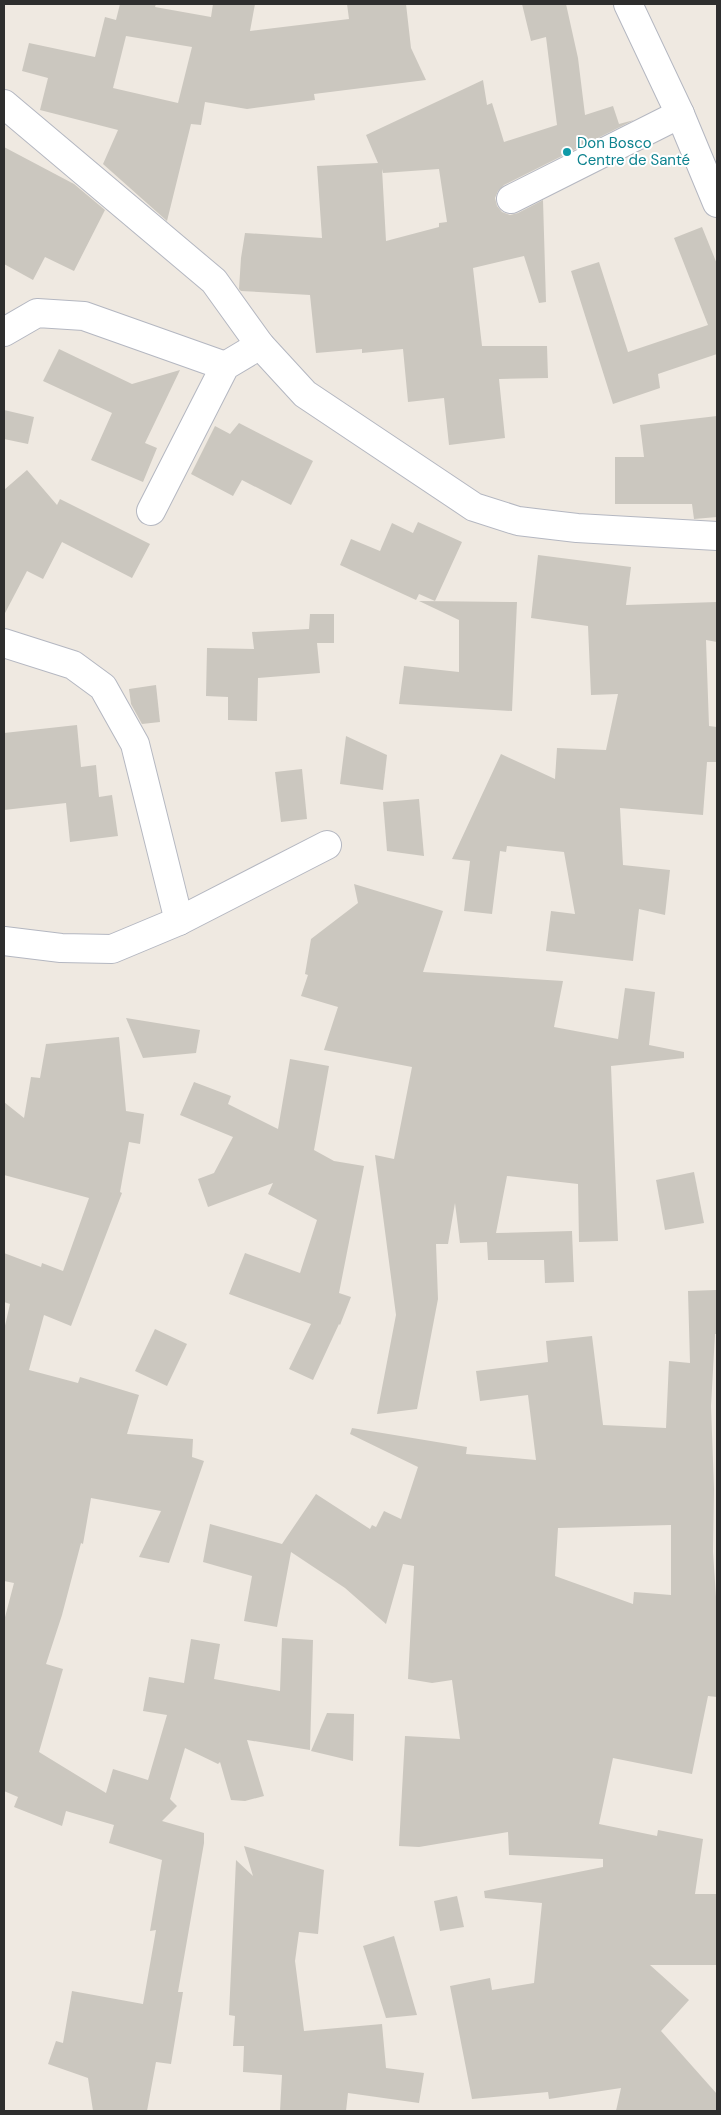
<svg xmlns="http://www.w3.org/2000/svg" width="721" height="2115" font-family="'DM Sans',sans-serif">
<rect width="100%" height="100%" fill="#efe9e1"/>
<!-- building -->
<g fill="#cbc7bf" fill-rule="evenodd">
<path d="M120,4H156L155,7L211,17L213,4H255L250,31L349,19L347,4H406L411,48L426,80L314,94L315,100L247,109L205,102L201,125L191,124L167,221L103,164L118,130L40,110L48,78L22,71L29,43L95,57L105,17L116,20ZM126,36L192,47L178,103L113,88Z"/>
<path d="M522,4H566L578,58L585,115L613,106L619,124L634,120L504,185L498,191L495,198L497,206L502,212L510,215L518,213L543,200L546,302L539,303L524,256L473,268L482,346H547L548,378L499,379L505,438L449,445L444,398L408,402L403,349L362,353V349L316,353L310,295L241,291L239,289L241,258L245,233L322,238L317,166L378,163L366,135L483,80L487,105L492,103L504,142L557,125L546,37L531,41ZM382,169L383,173L439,169L447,222L439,223V227L386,241Z"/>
<polygon points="4,147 74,184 105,210 74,271 45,257 33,280 4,264"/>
<polygon points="702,227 717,264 717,354 658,374 660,388 613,404 571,271 599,262 628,352 708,325 674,238"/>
<polygon points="59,349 132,384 180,370 145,443 157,448 143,482 91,460 112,413 43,381"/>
<polygon points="4,410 34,417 28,444 4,439"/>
<polygon points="717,416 717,517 694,519 692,504 615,504 615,457 644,457 640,425"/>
<polygon points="239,423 313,461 291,505 242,480 233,496 191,474 215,426 230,434"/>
<polygon points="27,470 57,505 60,499 150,544 132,578 62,542 43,579 27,571 4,615 4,490"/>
<polygon points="418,522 462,542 435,601 419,594 416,600 340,565 351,539 380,551 392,523 413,533"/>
<polygon points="538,555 631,567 626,605 717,602 717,642 706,640 709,726 717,727 717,762 707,762 703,815 620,808 623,865 670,870 665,915 639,909 633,961 546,951 551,911 575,914 564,852 507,846 506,852 500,851 492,914 464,911 470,861 452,859 501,754 555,779 557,748 606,750 618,694 591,695 588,626 531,618"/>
<polygon points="419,601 517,602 512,711 399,704 404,666 459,672 459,620"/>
<polygon points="310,614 334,614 334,643 317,643 320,673 258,678 257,721 228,720 228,697 206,696 207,648 254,649 252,632 309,629"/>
<polygon points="156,685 160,722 142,724 131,704 129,689"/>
<polygon points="77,725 81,767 96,765 99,797 112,795 118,836 70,842 66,803 4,810 4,733"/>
<polygon points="346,736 387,755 383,790 340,784"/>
<polygon points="302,769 307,819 281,822 275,772"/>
<polygon points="419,799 424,856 387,851 383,802"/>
<polygon points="354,884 443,911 423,972 563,981 554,1027 618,1039 625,988 655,992 649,1045 684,1052 684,1058 611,1066 618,1241 579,1242 578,1184 507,1176 496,1233 572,1231 574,1282 545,1283 544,1260 488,1260 487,1242 460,1243 455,1203 448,1244 436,1244 438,1299 417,1409 377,1414 396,1315 375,1155 394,1159 412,1067 324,1050 338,1007 301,996 308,975 305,974 311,939 358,903"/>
<polygon points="126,1018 200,1030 196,1053 143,1058"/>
<polygon points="119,1037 126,1111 144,1114 140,1144 129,1142 120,1192 122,1193 71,1326 44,1315 29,1370 78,1383 80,1377 139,1395 127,1434 193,1439 192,1457 204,1461 169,1563 139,1557 161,1511 91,1498 83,1544 81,1543 62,1615 46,1664 63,1669 39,1752 106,1793 113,1769 148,1780 167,1715 143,1711 149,1677 184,1683 191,1639 220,1644 214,1679 280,1691 282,1638 313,1640 310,1750 247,1740 264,1796 245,1801 231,1800 220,1762 218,1764 185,1748 170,1799 177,1806 162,1821 204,1833 204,1843 178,1992 183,1992 171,2064 156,2062 147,2111 93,2111 88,2078 48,2064 56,2041 63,2043 72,1991 143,2004 156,1930 150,1931 162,1860 109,1843 114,1825 66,1811 62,1826 14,1807 18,1797 4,1791 4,1621 14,1583 4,1581 4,1330 10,1304 4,1302 4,1253 41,1267 42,1263 63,1271 89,1198 4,1175 4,1102 24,1118 31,1077 40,1078 46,1044"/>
<polygon points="290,1059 329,1066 314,1150 334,1161 364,1166 339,1293 351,1297 340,1325 339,1324 313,1380 289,1369 311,1324 229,1294 245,1253 300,1273 317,1220 268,1194 273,1183 208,1207 198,1179 214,1173 233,1137 180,1115 194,1082 231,1096 228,1104 278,1129"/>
<polygon points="694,1172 704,1223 665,1230 656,1180"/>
<path d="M716,1290L717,1334H715L711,1406L714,1489L713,1552L717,1612V1697L708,1696L692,1774L613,1758L599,1824L657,1836L658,1830L703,1839L695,1894H717V1965H650L689,2000L661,2031L717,2094V2111H616L621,2088L549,2099L548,2092L472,2099L450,1986L490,1978L492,1990L534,1983L542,1903L485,1898L484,1891L603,1867V1859L509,1855L508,1832L419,1847L399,1846L405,1736L460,1739L452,1680L432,1683L408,1679L414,1566L403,1564L386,1624L345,1588L291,1552L277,1627L244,1621L252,1576L203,1562L210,1524L282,1544L316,1494L370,1529L372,1525L376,1527L384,1511L401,1519L418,1467L350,1434L352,1428L467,1447L466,1454L536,1460L528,1395L480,1401L476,1371L548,1362L546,1341L592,1336L603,1425L666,1428L669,1361L690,1363L688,1291ZM671,1525V1595L634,1592L633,1604L555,1576L558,1528Z"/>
<polygon points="155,1329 187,1344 167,1386 135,1371"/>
<polygon points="327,1713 354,1714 353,1761 311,1751"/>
<polygon points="244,1846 324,1870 318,1934 299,1932 295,1961 304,2031 382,2024 386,2068 424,2073 419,2103 348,2093 346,2111 280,2111 282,2075 243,2072 244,2046 233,2046 235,2016 229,2015 236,1860 253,1876"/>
<polygon points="457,1896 464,1927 440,1931 434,1901"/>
<polygon points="394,1936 417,2015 386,2018 363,1946"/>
</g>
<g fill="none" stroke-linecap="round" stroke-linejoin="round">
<defs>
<g id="minor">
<polyline points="628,4 680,114 717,203"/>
<polyline points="4,104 214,281 260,345 305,394 474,507 518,521 577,528 717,536"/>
<polyline points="511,199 680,114"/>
<polyline points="4,332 37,313 84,316 225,366"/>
<polyline points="151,511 225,366 260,345"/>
<polyline points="4,643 73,665 103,687 135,744 179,921"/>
<polyline points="4,941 61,948 112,949 179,921 327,845"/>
</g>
</defs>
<!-- minor casing -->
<use href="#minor" stroke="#b4b7c1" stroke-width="30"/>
<!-- minor -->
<use href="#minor" stroke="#fff" stroke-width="28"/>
</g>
<!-- markers -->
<circle fill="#0f9aa8" stroke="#fff" stroke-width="2" cx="567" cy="152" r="5"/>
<g text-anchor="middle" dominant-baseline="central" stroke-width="4" stroke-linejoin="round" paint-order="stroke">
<!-- culture labels -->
<g font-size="15" fill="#0d838f" stroke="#fff" text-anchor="start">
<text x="577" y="143">Don Bosco<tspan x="577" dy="17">Centre de Santé</tspan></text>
</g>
</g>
<!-- border -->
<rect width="721" height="2115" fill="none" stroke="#2e2e2e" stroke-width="10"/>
</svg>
